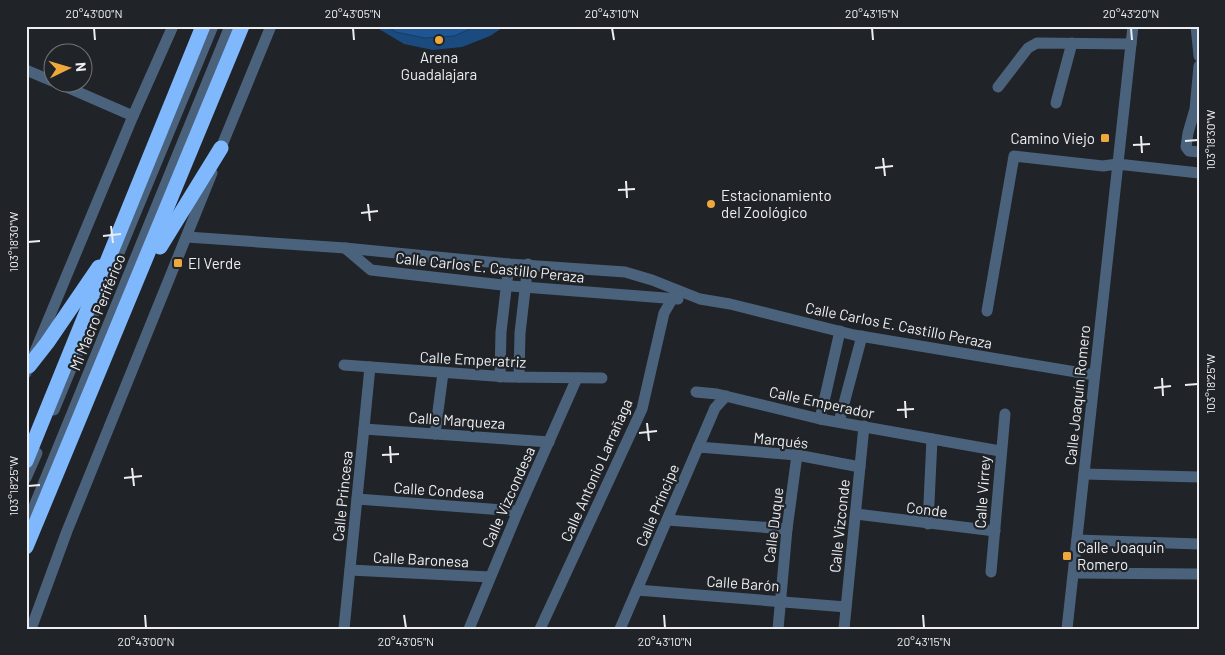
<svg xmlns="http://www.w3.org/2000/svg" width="1225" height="655" font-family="Barlow,sans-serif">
<rect width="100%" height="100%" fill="#202327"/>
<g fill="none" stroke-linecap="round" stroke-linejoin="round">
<!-- minor -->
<g stroke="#4b627d" stroke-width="11">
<polyline points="1196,26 1199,56"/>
<polyline points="1199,66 1195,109 1188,133 1186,147 1189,151 1199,152"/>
<polyline points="26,70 52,81"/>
<polyline points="55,82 133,116"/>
<polyline points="998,87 1028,48 1037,43 1131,44"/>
<polyline points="1056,103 1072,43"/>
<polyline points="218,155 271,26"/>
<polyline points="187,237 345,248 509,264 625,272 652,280 700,299 730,304 854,335 1094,375"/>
<polyline points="345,248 371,270 511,286 678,299"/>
<polyline points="987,311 1014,156 1103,166 1117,164 1199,173"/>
<polyline points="344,365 507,377 602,378"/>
<polyline points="26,373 133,116 173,26"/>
<polyline points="500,377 501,332 509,264"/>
<polyline points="519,377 520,333 528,264"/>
<polyline points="696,392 717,394 820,419 1000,451"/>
<polyline points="54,410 213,26"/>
<polyline points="820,419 840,331"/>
<polyline points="839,422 862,336"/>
<polyline points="364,429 549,442"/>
<polyline points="435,434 443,373"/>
<polyline points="698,447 797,455 860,467"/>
<polyline points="1084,474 1199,477"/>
<polyline points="26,478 37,453"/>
<polyline points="357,499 518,511"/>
<polyline points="856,514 995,531"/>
<polyline points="667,520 787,529"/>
<polyline points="928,524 932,439"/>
<polyline points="26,526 230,26"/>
<polyline points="1077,540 1199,544"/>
<polyline points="350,570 490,577"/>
<polyline points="991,572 1005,414"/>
<polyline points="1074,573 1199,574"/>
<polyline points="637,590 846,607"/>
<polyline points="31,629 67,531 212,173"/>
<polyline points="344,629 370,367"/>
<polyline points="469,629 518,511 577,378"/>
<polyline points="540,629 642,409 664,313 677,291"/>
<polyline points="620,629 715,408 726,396"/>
<polyline points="778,629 787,529 797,455"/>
<polyline points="844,629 864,426"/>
<polyline points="1067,629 1133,26"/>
</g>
<!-- highway -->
<g stroke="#7fb8fd" stroke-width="15">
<polyline points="160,247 221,148"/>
<polyline points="29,366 47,343 99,267"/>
<polyline points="26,461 203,26"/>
<polyline points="26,547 242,26"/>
</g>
</g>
<!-- wall -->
<polygon fill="#1a4a7e" points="376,26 505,26 490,36 462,47 433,50 404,44 379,29"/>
<!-- building -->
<polygon fill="#1e5693" stroke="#153c67" points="386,26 477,26 454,36 425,38 396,32"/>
<!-- ticks -->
<path fill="none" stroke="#eceef1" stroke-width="2" d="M94,28L95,40M353,28L354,40M612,28L614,40M872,28L873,40M1131,28L1132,40M1141,136L1142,153M1185,141L1198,140M1133,145L1150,144M883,158L885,176M875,168L893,166M626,181L627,198M618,190L635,189M368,204L370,221M361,213L378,211M111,226L113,243M103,236L121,234M28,242L40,241M1162,378L1163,396M1185,385L1198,384M1154,388L1171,386M905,401L906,418M897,410L914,409M647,423L649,441M639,433L657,431M390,446L391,463M382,455L399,454M132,468L134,486M124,478L142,476M28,486L40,485M145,615L146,628M404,615L406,628M664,615L665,628M923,615L924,628"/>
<!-- markers -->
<g fill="#eea83c" stroke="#202327" stroke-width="2">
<circle cx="439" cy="40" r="5"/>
<rect x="1100" y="133" width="10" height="10" rx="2.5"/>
<circle cx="711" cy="204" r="5"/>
<rect x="173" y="258" width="10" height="10" rx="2.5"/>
<rect x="1062" y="551" width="10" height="10" rx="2.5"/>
</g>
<g text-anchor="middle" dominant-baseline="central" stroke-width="4.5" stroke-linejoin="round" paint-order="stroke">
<!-- poi labels -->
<g font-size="15" fill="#eceef1" stroke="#202327" text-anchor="start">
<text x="439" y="57" text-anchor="middle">Arena<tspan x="439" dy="17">Guadalajara</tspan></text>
<text x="1095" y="138" text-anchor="end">Camino Viejo</text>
<text x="721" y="195">Estacionamiento<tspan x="721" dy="17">del Zoológico</tspan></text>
<text x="188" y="263">El Verde</text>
<text x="1077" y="547">Calle Joaquin<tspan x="1077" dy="17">Romero</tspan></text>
</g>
<!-- street labels -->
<g font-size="15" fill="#eceef1" stroke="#202327">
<text transform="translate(490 267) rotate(6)">Calle Carlos E. Castillo Peraza</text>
<text transform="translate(97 312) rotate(-68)">Mi Macro Periférico</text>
<text transform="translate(899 325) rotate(11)">Calle Carlos E. Castillo Peraza</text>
<text transform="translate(473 359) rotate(3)">Calle Emperatriz</text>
<text transform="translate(1077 395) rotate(-84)">Calle Joaquín Romero</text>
<text transform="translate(822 402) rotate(12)">Calle Emperador</text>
<text transform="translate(457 420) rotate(4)">Calle Marqueza</text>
<text transform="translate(781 440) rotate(6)">Marqués</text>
<text transform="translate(596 470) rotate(-66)">Calle Antonio Larrañaga</text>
<text transform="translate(439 490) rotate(4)">Calle Condesa</text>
<text transform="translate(982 492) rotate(-86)">Calle Virrey</text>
<text transform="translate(342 496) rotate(-84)">Calle Princesa</text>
<text transform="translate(508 497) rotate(-66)">Calle Vizcondesa</text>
<text transform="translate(657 505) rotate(-67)">Calle Príncipe</text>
<text transform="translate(927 509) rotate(7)">Conde</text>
<text transform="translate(773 525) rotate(-83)">Calle Duque</text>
<text transform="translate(839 526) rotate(-84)">Calle Vizconde</text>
<text transform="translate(421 559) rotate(3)">Calle Baronesa</text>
<text transform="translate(743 583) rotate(4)">Calle Barón</text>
</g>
</g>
<!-- border -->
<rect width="1225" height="655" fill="none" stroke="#202327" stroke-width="55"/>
<!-- north arrow -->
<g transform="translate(68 68) rotate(85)"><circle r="24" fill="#202327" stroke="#727478"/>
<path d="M0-4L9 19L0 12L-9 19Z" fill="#eea83c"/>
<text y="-8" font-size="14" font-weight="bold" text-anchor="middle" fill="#eceef1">N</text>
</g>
<rect x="28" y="28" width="1170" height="600" fill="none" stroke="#eceef1" stroke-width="2"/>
<g font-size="12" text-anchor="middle" fill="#eceef1">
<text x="94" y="18">20°43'00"N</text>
<text x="353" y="18">20°43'05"N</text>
<text x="612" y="18">20°43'10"N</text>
<text x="872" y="18">20°43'15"N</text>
<text x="1131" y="18">20°43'20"N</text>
<text transform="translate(1211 140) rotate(-90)" y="4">103°18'30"W</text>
<text transform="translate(14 242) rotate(-90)" y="4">103°18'30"W</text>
<text transform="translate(1211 384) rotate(-90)" y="4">103°18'25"W</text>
<text transform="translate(14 486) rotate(-90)" y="4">103°18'25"W</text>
<text x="146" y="646">20°43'00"N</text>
<text x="406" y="646">20°43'05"N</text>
<text x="665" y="646">20°43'10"N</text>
<text x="924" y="646">20°43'15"N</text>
</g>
</svg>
